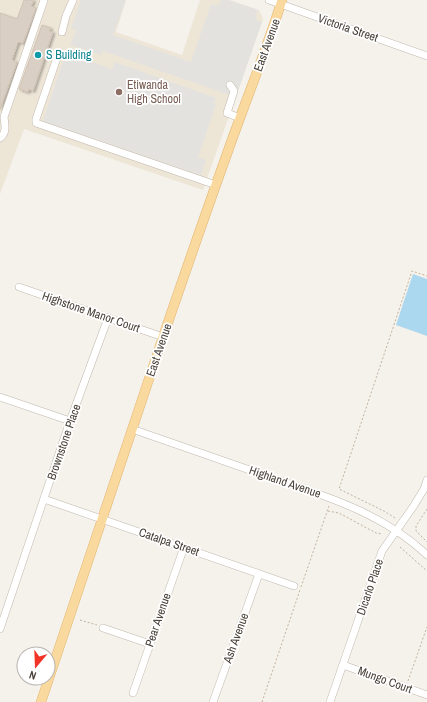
<svg xmlns="http://www.w3.org/2000/svg" width="427" height="702" font-family="'Archivo Narrow',sans-serif">
<defs>
<filter id="shadow"><feDropShadow dx="2" dy="1.5" stdDeviation="1" flood-color="#0004"/></filter>
</defs>
<rect width="100%" height="100%" fill="#f5f1eb"/>
<!-- education -->
<polygon fill="#ede5d6" points="0,0 126,0 116,32 182,55 200,0 230,0 259,10 263,19 203,190 24,129 0,194"/>
<!-- parking -->
<g fill="#e4e2df">
<polygon points="81,0 126,0 113,35 191,62 211,4 216,6 220,3 221,0 228,0 258,10 256,15 257,20 262,22 236,97 103,51 101,55 70,45 76,30 71,28"/>
<polygon points="66,53 112,69 115,62 216,98 214,103 216,104 198,157 206,160 201,175 43,121"/>
</g>
<!-- water -->
<polygon fill="#abd8ee" points="413,274 427,279 427,336 396,325"/>
<!-- building -->
<g fill="#d9cfc4" stroke="#d1c3b4" filter="url(#shadow)">
<polygon points="24,0 34,0 31,6 36,8 23,43 18,42 12,60 17,62 0,109 0,13 17,19"/>
<polygon points="42,25 51,28 49,31 53,32 33,91 29,89 28,92 19,89"/>
</g>
<g fill="none" stroke-linecap="round" stroke-linejoin="round">
<defs>
<g id="minor">
<polyline points="269,0 427,56"/>
<polyline points="62,32 66,16 73,0"/>
<polyline points="58,55 36,119 36,123 216,185"/>
<polyline points="230,85 234,91 227,113 240,118"/>
<path d="M0,138C7,133 5,125 4,117L44,0"/>
<polyline points="19,287 163,337"/>
<polyline points="0,397 70,421"/>
<path d="M132,429C177,445 222,460 267,476C323,495 383,513 427,555"/>
<polyline points="44,499 294,586"/>
<polyline points="103,628 150,644"/>
<polyline points="0,629 70,421 108,318"/>
<polyline points="343,665 427,695"/>
<polyline points="133,693 184,547"/>
<polyline points="213,702 259,574"/>
<polyline points="330,702 382,551 413,507 424,489 427,480"/>
</g>
<path id="major" d="M41,702C83,580 122,456 164,334C185,273 206,212 228,151C246,100 266,51 282,0"/>
</defs>
<!-- minor casing -->
<use href="#minor" stroke="#c0b8ae" stroke-width="8"/>
<!-- major casing -->
<use href="#major" stroke="#e0b46e" stroke-width="10"/>
<!-- path -->
<g stroke="#c2b39f" stroke-width="1" stroke-dasharray="2 2" stroke-linecap="butt">
<polyline points="427,509 416,526 416,531 427,542"/>
<polyline points="328,511 339,513 376,533 382,534"/>
<polyline points="395,518 384,511 339,489 412,271 427,276"/>
<polyline points="400,547 427,571"/>
<polyline points="301,587 329,506"/>
<polyline points="80,620 97,625"/>
<polyline points="408,681 427,627"/>
<polyline points="262,702 300,590"/>
</g>
<!-- minor -->
<use href="#minor" stroke="#fff" stroke-width="7"/>
<!-- major -->
<use href="#major" stroke="#fad99f" stroke-width="9"/>
</g>
<!-- markers -->
<circle fill="#0f9aa8" stroke="#fff" stroke-width="1.5" cx="38" cy="55" r="4"/>
<circle fill="#8d6e63" stroke="#fff" stroke-width="1.5" cx="119" cy="92" r="4"/>
<g text-anchor="middle" dominant-baseline="central" stroke-width="3.5" stroke-linejoin="round" paint-order="stroke">
<!-- street labels -->
<g font-size="12" fill="#494139" stroke="#fff">
<text transform="translate(348 28) rotate(19)">Victoria Street</text>
<text transform="translate(267 45) rotate(-70)">East Avenue</text>
<text transform="translate(91 312) rotate(19)">Highstone Manor Court</text>
<text transform="translate(159 350) rotate(-71)">East Avenue</text>
<text transform="translate(64 442) rotate(-71)">Brownstone Place</text>
<text transform="translate(285 482) rotate(19)">Highland Avenue</text>
<text transform="translate(169 542) rotate(19)">Catalpa Street</text>
<text transform="translate(370 587) rotate(-71)">Dicarlo Place</text>
<text transform="translate(158 620) rotate(-71)">Pear Avenue</text>
<text transform="translate(236 638) rotate(-70)">Ash Avenue</text>
<text transform="translate(385 680) rotate(20)">Mungo Court</text>
</g>
<!-- culture labels -->
<g font-size="12" fill="#0d838f" stroke="#fff" text-anchor="start">
<text x="46" y="55">S Building</text>
</g>
<!-- education labels -->
<g font-size="12" fill="#785e54" stroke="#fff" text-anchor="start">
<text x="127" y="85">Etiwanda<tspan x="127" dy="14">High School</tspan></text>
</g>
</g>
<!-- north arrow -->
<g transform="translate(36 666) rotate(199)"><circle r="19" fill="#ffffff" stroke="#b6b3b0"/>
<path d="M0-3L7 15L0 10L-7 15Z" fill="#f23325"/>
<text y="-6" font-size="11" font-weight="bold" text-anchor="middle" fill="#494139">N</text>
</g>
</svg>
